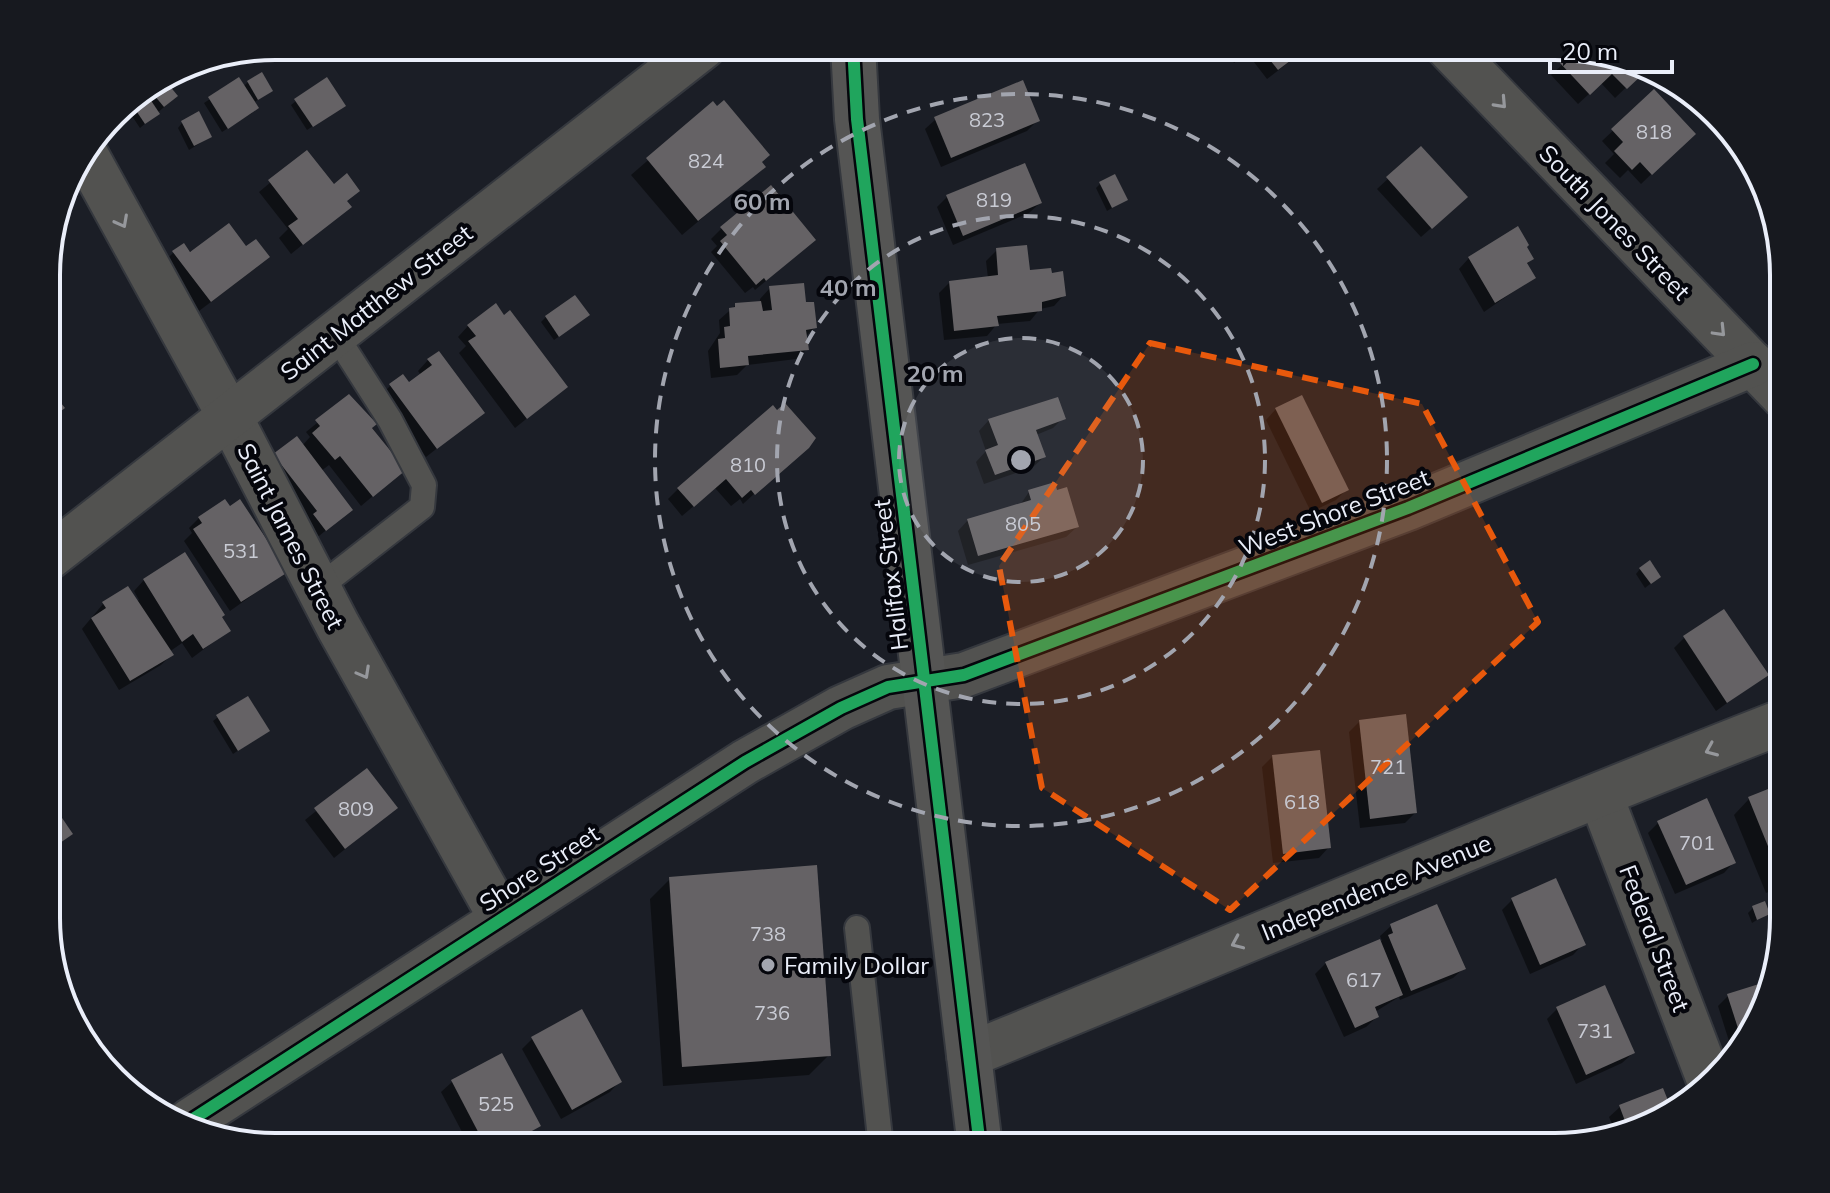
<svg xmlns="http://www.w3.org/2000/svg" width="1830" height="1193" font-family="Mulish,sans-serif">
<rect width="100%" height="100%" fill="#1b1e26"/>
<!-- shadow -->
<g fill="#0007">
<polygon points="1224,46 1310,46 1267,79 1247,53 1234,63"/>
<polygon points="1576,52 1642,72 1615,98 1601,83 1578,104 1551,75"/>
<polygon points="239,80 243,87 248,82 271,91 253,103 252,113 222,132 204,103"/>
<polygon points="168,87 171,101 140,128 124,104 143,91 150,102"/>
<polygon points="1654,92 1694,133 1641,184 1628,170 1620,178 1605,163 1614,154 1602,141"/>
<polygon points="296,101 338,110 307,130 291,105"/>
<polygon points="713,104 763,167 682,235 631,175"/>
<polygon points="936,119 1038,120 1027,131 941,167 925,129"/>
<polygon points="182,123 210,137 189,150 178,128"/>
<polygon points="1421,148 1455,207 1421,237 1377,189"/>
<polygon points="307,152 349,207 291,254 279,238 288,229 259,192"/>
<polygon points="1100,184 1125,200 1107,211 1096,188"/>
<polygon points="947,197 1040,203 1029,213 953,245 937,207"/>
<polygon points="722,228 803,250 755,290 753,287 745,293 711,252 717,246 711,239"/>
<polygon points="246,249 257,267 199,311 163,263 174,252"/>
<polygon points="997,250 1064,295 1054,306 1040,309 1030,321 997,324 987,336 944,340 939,293 949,283 988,278 986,261"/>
<polygon points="1469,258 1532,259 1526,265 1533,278 1484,312 1459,269"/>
<polygon points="770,288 804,305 815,327 805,337 807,349 796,359 747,365 737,375 711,378 708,351 720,333 719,320 736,305 760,303 760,299"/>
<polygon points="546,317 582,320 554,340 541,322"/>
<polygon points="468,326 566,387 515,428 459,353 466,346 458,337"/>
<polygon points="428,360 482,413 426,457 380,396 390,386 408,385 421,375 418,371"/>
<polygon points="349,397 404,470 361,506 329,465 321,471 351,510 314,540 264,466 275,455 302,446 310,437 306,432"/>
<polygon points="1276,409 1347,489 1336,500 1311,512 1266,420"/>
<polygon points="1063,418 1053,428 1036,435 1044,457 1033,467 984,484 976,462 986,451 979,431 989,420"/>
<polygon points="803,449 743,504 740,499 731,506 715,488 682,516 668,499 678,489"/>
<polygon points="1029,492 1077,527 1066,537 968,565 958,531 968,520 1020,505"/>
<polygon points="199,518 286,571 230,611 184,541 192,533 189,528"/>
<polygon points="1640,569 1659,577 1645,588 1636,574"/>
<polygon points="144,580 220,618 228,631 192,658 182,643 169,652 171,655 161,665 119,690 82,629 103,604 128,589 136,602 139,600 134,591"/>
<polygon points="1684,638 1766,675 1716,711 1674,648"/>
<polygon points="218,717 267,731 233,754 213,721"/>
<polygon points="1360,721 1415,813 1405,823 1360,828 1349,732"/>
<polygon points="1273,756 1329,847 1319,858 1273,863 1262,767"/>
<polygon points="367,770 396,808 334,858 305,820"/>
<polygon points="1784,790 1784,885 1766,893 1734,815 1749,799"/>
<polygon points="60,818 66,838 51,848 48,826"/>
<polygon points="1658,823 1734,862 1724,873 1675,894 1648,833"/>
<polygon points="670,879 829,1055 809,1075 663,1086 650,899"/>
<polygon points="1512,900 1583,944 1573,955 1530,974 1502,910"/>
<polygon points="1753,908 1768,913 1752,923 1748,913"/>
<polygon points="1391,926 1464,968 1453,978 1400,1000 1399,997 1375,1012 1377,1017 1366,1027 1344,1037 1315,974 1326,963 1382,941 1380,936"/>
<polygon points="1728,996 1762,997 1745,1046 1734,1057 1718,1006"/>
<polygon points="1557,1009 1633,1053 1622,1063 1576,1084 1547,1019"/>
<polygon points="532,1039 620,1081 610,1092 561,1119 522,1049"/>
<polygon points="501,1056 538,1126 508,1147 470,1147 441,1092 452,1082"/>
<polygon points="1662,1090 1669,1117 1616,1133 1609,1117 1620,1107"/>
</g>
<!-- building -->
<g fill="#656265">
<polygon points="1259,46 1310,46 1278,70"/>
<polygon points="1573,51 1587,55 1644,73 1627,89 1612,74 1590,95 1560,63"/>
<polygon points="262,72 273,91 258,100 247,81"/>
<polygon points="239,77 259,108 228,129 208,97"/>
<polygon points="327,77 346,106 313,127 294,99"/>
<polygon points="1023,80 1040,121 951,158 934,117"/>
<polygon points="168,84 178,96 164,107 154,95"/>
<polygon points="1654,89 1696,134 1652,175 1640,162 1632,170 1614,151 1623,142 1611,129"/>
<polygon points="144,90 160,114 145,124 129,100"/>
<polygon points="724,100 770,155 762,162 766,167 698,221 646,158 713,101 717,106"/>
<polygon points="199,111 212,137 194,146 181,121"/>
<polygon points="1421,146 1468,197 1432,229 1386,177"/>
<polygon points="307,150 334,184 347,173 360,191 347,201 352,207 303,245 288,226 298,219 268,180"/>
<polygon points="1025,163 1042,203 963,236 946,195"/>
<polygon points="1115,174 1128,200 1112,208 1099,182"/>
<polygon points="771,185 816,240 766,281 764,278 756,285 720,241 727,235 720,227"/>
<polygon points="229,223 246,246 256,239 270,257 211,302 172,251 184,243 190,252"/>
<polygon points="1518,226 1529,245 1527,247 1534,259 1527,263 1536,278 1495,303 1468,257"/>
<polygon points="1027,245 1030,270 1051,268 1052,273 1063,271 1066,296 1042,302 1042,311 997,316 999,326 954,331 949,281 998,275 996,248"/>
<polygon points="804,283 806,302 814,302 817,328 806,330 809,350 748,356 749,365 720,368 718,339 725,338 724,327 730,326 729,308 735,307 735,303 761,301 763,311 772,310 769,286"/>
<polygon points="575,295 590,315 559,337 545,316"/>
<polygon points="496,303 504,315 510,310 568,387 527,419 468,341 476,336 467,325"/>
<polygon points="439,351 485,413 437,449 389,384 403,374 409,382 432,365 427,359"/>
<polygon points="48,387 65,408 48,421"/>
<polygon points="349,394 377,424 372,428 406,470 373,497 340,456 335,460 312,433 320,426 315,420"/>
<polygon points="1302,395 1349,490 1322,503 1275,408"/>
<polygon points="1058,397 1066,419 1036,430 1046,457 995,475 985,450 998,445 988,419"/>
<polygon points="785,403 816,438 809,448 755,495 751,490 742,498 726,479 694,507 677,488 773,405 777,410"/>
<polygon points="297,436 353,510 326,531 313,514 317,511 273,454"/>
<polygon points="1055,482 1057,490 1067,487 1079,527 978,556 967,519 1031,500 1028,490"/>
<polygon points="225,499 230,506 240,499 288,572 241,602 193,529 202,523 198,517"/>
<polygon points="185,552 225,615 222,617 231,631 203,649 193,634 182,642 143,579"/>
<polygon points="1650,560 1661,577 1651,584 1639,568"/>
<polygon points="128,586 174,655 130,681 91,618 106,608 102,602"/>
<polygon points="1724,609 1769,675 1727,703 1683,636"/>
<polygon points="248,696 270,731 238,751 216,715"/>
<polygon points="1406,714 1417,813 1370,819 1359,720"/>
<polygon points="1320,750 1331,848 1283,854 1272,755"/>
<polygon points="367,768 398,808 345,849 314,808"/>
<polygon points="1783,783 1784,785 1783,883 1748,797"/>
<polygon points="1707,798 1736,863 1686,885 1657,821"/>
<polygon points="60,815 73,834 57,845 48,832 48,824"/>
<polygon points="817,865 831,1056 682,1067 669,877"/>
<polygon points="1556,878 1586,945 1540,965 1511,898"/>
<polygon points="1765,901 1770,914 1757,920 1752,906"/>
<polygon points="1437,904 1466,969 1411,991 1388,935 1393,933 1390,924"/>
<polygon points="1380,939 1403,995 1375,1007 1379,1017 1355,1028 1325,962"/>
<polygon points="1759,984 1763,994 1744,1047 1727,994"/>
<polygon points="1605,985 1635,1053 1586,1075 1556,1007"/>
<polygon points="582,1009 622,1082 572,1110 531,1037"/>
<polygon points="502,1053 541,1126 503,1147 486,1147 451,1080"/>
<polygon points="1663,1088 1673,1113 1628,1129 1619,1105"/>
</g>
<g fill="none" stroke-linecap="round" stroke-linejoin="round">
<defs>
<g id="service">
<polyline points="318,588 422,507 424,485 390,420 335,334"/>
<polyline points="857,928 881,1147"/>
</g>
<g id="minor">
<polyline points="1447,46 1784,397"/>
<polyline points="85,153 230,417 338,626 501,918"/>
<polyline points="48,558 704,46"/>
<polyline points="1601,797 1709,1080"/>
<path d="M969,1055C1241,944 1510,828 1784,721"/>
<polyline points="190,1121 745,762 841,708 888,687 964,675 1408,508 1753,364"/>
</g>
<polyline id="secondary" points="853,46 857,119 980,1147"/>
</defs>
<!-- service casing -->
<use href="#service" stroke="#35383e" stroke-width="28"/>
<!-- minor casing -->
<use href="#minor" stroke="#35383e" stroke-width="48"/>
<!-- secondary casing -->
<use href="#secondary" stroke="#35383e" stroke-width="48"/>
<!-- service -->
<use href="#service" stroke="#525250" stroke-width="24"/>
<!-- minor -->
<use href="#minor" stroke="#525250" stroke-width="44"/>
<!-- secondary -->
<use href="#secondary" stroke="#555554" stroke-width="44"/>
<defs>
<g id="cycleway">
<polyline points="853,46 857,119 980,1147"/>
<polyline points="190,1121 745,762 841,708 888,687 964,675 1408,508 1753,364"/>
</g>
</defs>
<!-- cycleway casing -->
<use href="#cycleway" stroke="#05060c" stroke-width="17"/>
<!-- cycleway -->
<use href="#cycleway" stroke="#20a55d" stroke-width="12"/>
</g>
<!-- one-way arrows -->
<defs><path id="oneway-chevron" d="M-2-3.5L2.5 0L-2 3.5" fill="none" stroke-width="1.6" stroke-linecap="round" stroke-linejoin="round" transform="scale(2)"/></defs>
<g stroke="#96989c">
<use href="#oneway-chevron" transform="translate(1501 103) rotate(47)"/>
<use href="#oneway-chevron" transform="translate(122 222) rotate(62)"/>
<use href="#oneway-chevron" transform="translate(1720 331) rotate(46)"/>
<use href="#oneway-chevron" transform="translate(364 673) rotate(61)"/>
<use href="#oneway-chevron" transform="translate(1711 750) rotate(157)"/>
<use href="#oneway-chevron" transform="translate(1237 943) rotate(156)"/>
</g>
<!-- marked area -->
<path fill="#e8590c" fill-opacity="0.2" stroke="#e8590c" stroke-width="6" stroke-dasharray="16 10" stroke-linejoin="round" d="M1150,343L1422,404L1538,622L1230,910L1042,788L999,566Z"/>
<!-- distance rings -->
<circle cx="1021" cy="460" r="122" fill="#a2a5af" fill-opacity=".12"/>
<g fill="none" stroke="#a2a5af" stroke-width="4" stroke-dasharray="14 10">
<circle cx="1021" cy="460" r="122"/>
<circle cx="1021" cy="460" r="244"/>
<circle cx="1021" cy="460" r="366"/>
</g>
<!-- markers -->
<circle fill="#a2a5af" stroke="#05060c" stroke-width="3" cx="768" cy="965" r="8"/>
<g text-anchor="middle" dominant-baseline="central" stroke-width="8" stroke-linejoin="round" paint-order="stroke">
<!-- number labels -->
<g font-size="20" fill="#c9cbd4">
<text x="987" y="119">823</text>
<text x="1654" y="131">818</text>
<text x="706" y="160">824</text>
<text x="994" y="199">819</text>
<text x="748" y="464">810</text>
<text x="1023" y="523">805</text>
<text x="241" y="550">531</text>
<text x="1388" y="766">721</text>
<text x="1302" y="801">618</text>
<text x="356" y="808">809</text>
<text x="1697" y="842">701</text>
<text x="768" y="933">738</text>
<text x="1364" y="979">617</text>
<text x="772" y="1012">736</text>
<text x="1595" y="1030">731</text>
<text x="496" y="1103">525</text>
</g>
<!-- street labels -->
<g font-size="24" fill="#eaeef9" stroke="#05060c">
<text transform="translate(1615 222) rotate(46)">South Jones Street</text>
<text transform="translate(376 302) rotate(-38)">Saint Matthew Street</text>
<text transform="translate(1334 512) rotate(-21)">West Shore Street</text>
<text transform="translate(291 536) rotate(63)">Saint James Street</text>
<text transform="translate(890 575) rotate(-97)">Halifax Street</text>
<text transform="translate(539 868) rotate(-33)">Shore Street</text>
<text transform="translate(1376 887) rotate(-22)">Independence Avenue</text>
<text transform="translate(1655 938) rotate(69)">Federal Street</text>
</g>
<!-- poi labels -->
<g font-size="24" fill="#eaeef9" stroke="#05060c" text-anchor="start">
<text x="784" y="965">Family Dollar</text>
</g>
</g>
<!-- crop -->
<path d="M0 0H1830V1193H0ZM275 60H1555A215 215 0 0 1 1770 275V918A215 215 0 0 1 1555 1133H275A215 215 0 0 1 60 918V275A215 215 0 0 1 275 60Z" fill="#17191f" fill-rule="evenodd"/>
<path fill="none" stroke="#eaeef9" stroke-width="4" d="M275 60H1555A215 215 0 0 1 1770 275V918A215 215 0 0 1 1555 1133H275A215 215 0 0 1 60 918V275A215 215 0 0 1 275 60Z"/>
<circle cx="1021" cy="460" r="12" fill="#a2a5af" stroke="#05060c" stroke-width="4"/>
<g font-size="24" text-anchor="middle" font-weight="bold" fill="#a2a5af" stroke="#05060c" stroke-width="8" stroke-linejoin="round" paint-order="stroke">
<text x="762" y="210">60 m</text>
<text x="848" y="296">40 m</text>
<text x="935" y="382">20 m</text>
</g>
<!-- scale -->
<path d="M1550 60v12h122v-12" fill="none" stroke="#eaeef9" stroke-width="4"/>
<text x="1562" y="60" font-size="24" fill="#eaeef9" stroke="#05060c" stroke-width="6" paint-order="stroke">20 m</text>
</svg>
